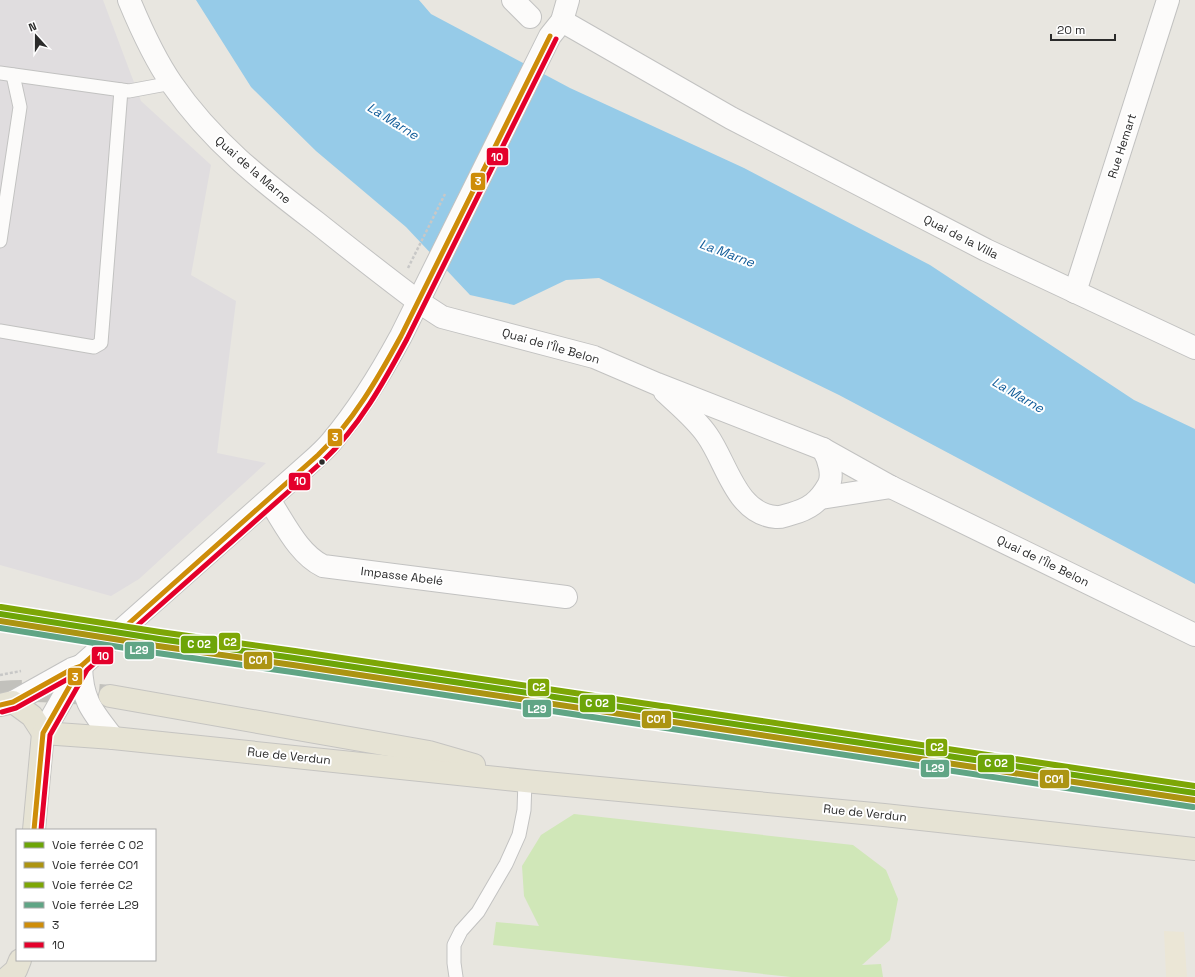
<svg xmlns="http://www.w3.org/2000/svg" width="1195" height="977" font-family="'Space Grotesk',sans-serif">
<rect width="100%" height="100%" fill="#e8e6e0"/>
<!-- industrial -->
<polygon fill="#e0dddf" points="0,0 103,0 141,101 211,165 191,275 236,301 217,453 266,463 139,579 111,596 0,565"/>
<!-- education -->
<polygon fill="#ebe6d6" points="1164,931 1184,932 1187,977 1166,977"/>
<!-- pitch -->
<polygon fill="#d0e7b8" points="574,814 853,845 886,870 898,899 890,940 862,965 881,964 883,977 791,977 493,945 496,922 539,926 524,896 522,866 541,835"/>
<!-- water -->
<polygon fill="#96cbe8" points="196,0 419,0 431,14 570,88 744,168 930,265 1134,400 1195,429 1195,584 839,395 599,278 566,280 514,305 470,295 406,227 316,151 251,87"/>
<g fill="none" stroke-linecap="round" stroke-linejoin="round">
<!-- primary-tunnel -->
<path stroke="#c2c1bc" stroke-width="22" stroke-dasharray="22 11" stroke-linecap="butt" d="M0,692C37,689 73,693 110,696"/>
<defs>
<g id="service">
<polyline points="0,73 129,91 172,83"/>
<polyline points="0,241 20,107 13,75"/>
<polyline points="0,331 94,347 101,343 121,90"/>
<polyline points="456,977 454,963 454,945 461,931 478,912 506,864 519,835 524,810 525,781"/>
</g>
<g id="minor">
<polyline points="513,0 530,17"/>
<polyline points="562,21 731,118 986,250 1195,348"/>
<polyline points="1075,292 1168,0"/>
<polyline points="419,302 442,317 594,357 657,384 823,449 891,487 1195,635"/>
<path d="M665,392C680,406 696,419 707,435C727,463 736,514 776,517C780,518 786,515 791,514C809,509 819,502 828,486C834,476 829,459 823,449"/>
<polyline points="821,498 891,487"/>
<path d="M269,500C284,522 298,554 323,566L566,597"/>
</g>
<path id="tertiary" d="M129,0C141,29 154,58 172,84C211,141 262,181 316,222C350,249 384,276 419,302"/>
<g id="secondary">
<path d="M81,666C82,701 92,711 113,738"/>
<polyline points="13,702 72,669 81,666"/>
<path d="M43,733L81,666L303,469C313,460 324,451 332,441C359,409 381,373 401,336L550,36L562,21L568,0"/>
</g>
<g id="primary">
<polyline points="110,696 429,752 474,765"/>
<polyline points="0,705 13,702 32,716 43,733"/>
<polyline points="43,733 113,738 535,782 884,815 1195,849"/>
<polyline points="34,830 43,733"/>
<polyline points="8,977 16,970 20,960"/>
</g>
</defs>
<!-- service casing -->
<use href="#service" stroke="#c2c2c1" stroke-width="15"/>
<!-- minor casing -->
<use href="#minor" stroke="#c2c2c1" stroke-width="24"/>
<!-- tertiary casing -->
<use href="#tertiary" stroke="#c2c2c1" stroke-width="24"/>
<!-- secondary casing -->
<use href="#secondary" stroke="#c2c2c1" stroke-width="24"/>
<!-- primary casing -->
<use href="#primary" stroke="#c5c4c1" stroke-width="24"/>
<!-- path -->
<g stroke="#c8c8c7" stroke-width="2.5" stroke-dasharray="3 2" stroke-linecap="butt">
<polyline points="408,268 445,194"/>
<polyline points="0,675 21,671"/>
</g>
<!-- service -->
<use href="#service" stroke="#fcfbfa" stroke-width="13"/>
<!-- minor -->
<use href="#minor" stroke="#fcfbfa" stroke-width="22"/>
<!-- tertiary -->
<use href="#tertiary" stroke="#fcfbfa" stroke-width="22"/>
<!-- secondary -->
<use href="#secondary" stroke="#fcfbfa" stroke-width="22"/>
<!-- primary -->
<use href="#primary" stroke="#e6e3d4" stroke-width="22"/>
<defs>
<g id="bus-1">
<polyline points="0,705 13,702 72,669 81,666"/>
<path d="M34,830L43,733L81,666L318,455C353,422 378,378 401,336L550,36"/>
</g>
<g id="bus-2">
<polyline points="2,712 16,708 75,675 83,673"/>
<path d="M41,830L50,735L87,670L323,461C359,427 384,382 407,339L556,39"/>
</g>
</defs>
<!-- bus-1 casing -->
<use href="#bus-1" stroke="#fff" stroke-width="8"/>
<!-- bus-2 casing -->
<use href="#bus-2" stroke="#fff" stroke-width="8"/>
<!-- bus-1 -->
<use href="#bus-1" stroke="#ce8d09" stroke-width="5"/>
<!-- bus-2 -->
<use href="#bus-2" stroke="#e4002b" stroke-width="5"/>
<defs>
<polyline id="rail-1" points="0,614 159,639 294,658 1195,793"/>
<polyline id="rail-2" points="0,621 158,646 293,665 1194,800"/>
<polyline id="rail-3" points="1,607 160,632 295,651 1195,786"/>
<polyline id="rail-4" points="0,628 157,653 292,672 1193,807"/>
</defs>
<!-- rail-1 casing -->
<use href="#rail-1" stroke="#fff" stroke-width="9"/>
<!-- rail-2 casing -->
<use href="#rail-2" stroke="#fff" stroke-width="9"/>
<!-- rail-3 casing -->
<use href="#rail-3" stroke="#fff" stroke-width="9"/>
<!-- rail-4 casing -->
<use href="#rail-4" stroke="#fff" stroke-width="9"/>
<!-- rail-1 -->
<use href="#rail-1" stroke="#6da508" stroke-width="6"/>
<!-- rail-2 -->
<use href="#rail-2" stroke="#ac9412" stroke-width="6"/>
<!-- rail-3 -->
<use href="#rail-3" stroke="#7da606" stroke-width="6"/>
<!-- rail-4 -->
<use href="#rail-4" stroke="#60a585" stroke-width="6"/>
</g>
<!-- markers -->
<circle fill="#2b2b2b" stroke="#fff" stroke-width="1.5" cx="322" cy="462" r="3.5"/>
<g text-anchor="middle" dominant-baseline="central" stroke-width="4" stroke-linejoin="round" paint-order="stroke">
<!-- street labels -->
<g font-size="12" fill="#2b2b2b" stroke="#fff">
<text transform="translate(1122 146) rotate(-72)">Rue Hemart</text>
<text transform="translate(253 170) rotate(41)">Quai de la Marne</text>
<text transform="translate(961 237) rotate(27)">Quai de la Villa</text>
<text transform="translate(551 346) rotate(16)">Quai de l'Île Belon</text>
<text transform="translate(1043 561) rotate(26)">Quai de l'Île Belon</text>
<text transform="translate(402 576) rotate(7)">Impasse Abelé</text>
<text transform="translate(289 756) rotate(6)">Rue de Verdun</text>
<text transform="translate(865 813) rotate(6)">Rue de Verdun</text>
</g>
<!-- water labels -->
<g font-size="13" font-style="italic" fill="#115c99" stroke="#fff">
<text transform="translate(393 121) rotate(32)">La Marne</text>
<text transform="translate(727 253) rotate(20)">La Marne</text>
<text transform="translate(1018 395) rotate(30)">La Marne</text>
</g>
</g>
<g stroke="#fff" stroke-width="1.5">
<rect x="486" y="147" width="23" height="19" rx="4" fill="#e4002b"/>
<rect x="470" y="172" width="16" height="19" rx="4" fill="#ce8d09"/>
<rect x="327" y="428" width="16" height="19" rx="4" fill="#ce8d09"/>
<rect x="288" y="472" width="23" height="19" rx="4" fill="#e4002b"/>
<rect x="218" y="632" width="23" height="19" rx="4" fill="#7da606"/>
<rect x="180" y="635" width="38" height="19" rx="4" fill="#6da508"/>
<rect x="124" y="641" width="31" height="19" rx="4" fill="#60a585"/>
<rect x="91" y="646" width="23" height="19" rx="4" fill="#e4002b"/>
<rect x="243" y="651" width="30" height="19" rx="4" fill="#ac9412"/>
<rect x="67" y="667" width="16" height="19" rx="4" fill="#ce8d09"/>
<rect x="527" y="678" width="23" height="19" rx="4" fill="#7da606"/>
<rect x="579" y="694" width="37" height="19" rx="4" fill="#6da508"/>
<rect x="522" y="699" width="30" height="19" rx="4" fill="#60a585"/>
<rect x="641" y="710" width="31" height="19" rx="4" fill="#ac9412"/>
<rect x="925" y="738" width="23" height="19" rx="4" fill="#7da606"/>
<rect x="977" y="754" width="38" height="19" rx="4" fill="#6da508"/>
<rect x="920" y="759" width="30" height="19" rx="4" fill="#60a585"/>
<rect x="1039" y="769" width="31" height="20" rx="4" fill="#ac9412"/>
</g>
<g font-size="11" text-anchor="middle" font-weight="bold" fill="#fff">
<text x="497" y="161">10</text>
<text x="478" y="185">3</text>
<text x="335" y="441">3</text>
<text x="300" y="485">10</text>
<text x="230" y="646">C2</text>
<text x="199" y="648">C 02</text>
<text x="139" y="654">L29</text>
<text x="103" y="660">10</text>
<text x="258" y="664">C01</text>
<text x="75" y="681">3</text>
<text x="539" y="691">C2</text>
<text x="597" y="707">C 02</text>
<text x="537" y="713">L29</text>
<text x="656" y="723">C01</text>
<text x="937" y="751">C2</text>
<text x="996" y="767">C 02</text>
<text x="935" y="772">L29</text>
<text x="1054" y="783">C01</text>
</g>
<!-- legend -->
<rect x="16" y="829" width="140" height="132" fill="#ffffff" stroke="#aaaaaa"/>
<rect x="24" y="842" width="20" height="6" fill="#6da508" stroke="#aaaaaa"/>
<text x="52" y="849" font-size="12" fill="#2b2b2b">Voie ferrée C 02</text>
<rect x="24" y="862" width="20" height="6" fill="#ac9412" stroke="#aaaaaa"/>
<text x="52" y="869" font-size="12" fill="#2b2b2b">Voie ferrée C01</text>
<rect x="24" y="882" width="20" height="6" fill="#7da606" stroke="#aaaaaa"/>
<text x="52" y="889" font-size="12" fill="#2b2b2b">Voie ferrée C2</text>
<rect x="24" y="902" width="20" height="6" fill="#60a585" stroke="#aaaaaa"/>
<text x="52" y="909" font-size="12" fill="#2b2b2b">Voie ferrée L29</text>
<rect x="24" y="922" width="20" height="6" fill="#ce8d09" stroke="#aaaaaa"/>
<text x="52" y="929" font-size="12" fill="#2b2b2b">3</text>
<rect x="24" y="942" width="20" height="6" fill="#e4002b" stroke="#aaaaaa"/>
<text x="52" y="949" font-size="12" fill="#2b2b2b">10</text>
<!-- north arrow -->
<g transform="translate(36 36) rotate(339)" stroke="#ffffff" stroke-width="3" paint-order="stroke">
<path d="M0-3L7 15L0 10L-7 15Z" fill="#2b2b2b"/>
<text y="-6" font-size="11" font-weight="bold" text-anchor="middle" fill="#2b2b2b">N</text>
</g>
<!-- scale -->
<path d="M1051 34v6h64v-6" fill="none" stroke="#2b2b2b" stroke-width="2"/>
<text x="1057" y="34" font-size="12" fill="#2b2b2b" stroke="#ffffff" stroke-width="3" paint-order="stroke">20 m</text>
</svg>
